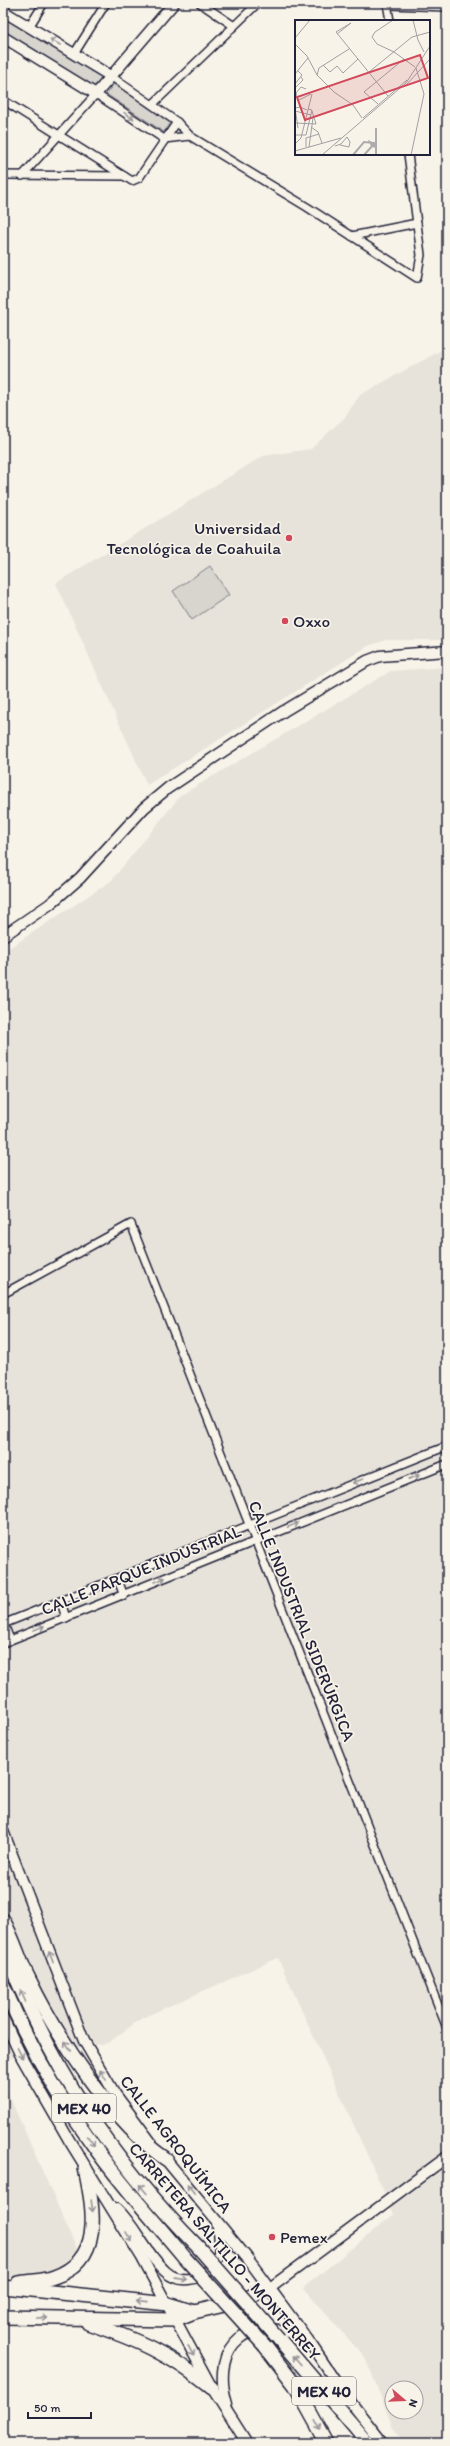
<svg xmlns="http://www.w3.org/2000/svg" width="450" height="2446" font-family="Itim,sans-serif">
<rect width="100%" height="100%" fill="#f7f3e8"/>
<filter id="ink" filterUnits="userSpaceOnUse"><feTurbulence type="fractalNoise" baseFrequency=".025" numOctaves="2"/><feDisplacementMap in="SourceGraphic" scale="8" xChannelSelector="R" yChannelSelector="G"/><feConvolveMatrix kernelMatrix="1 2 1 2 8 2 1 2 1" color-interpolation-filters="sRGB"/></filter>
<g filter="url(#ink)">
<!-- built -->
<g fill="#e7e3db" fill-rule="evenodd">
<polygon points="447,347 447,640 386,640 368,646 147,785 56,583 263,456 311,449 345,417 360,395"/>
<path d="M447,667V2443H407L393,2428L366,2359L303,2288L394,2214L278,1958L142,2018L108,2043L3,2059V952L111,881L181,795L391,671ZM392,2388H416V2412H392Z"/>
<polygon points="3,2082 80,2256 69,2267 34,2278 3,2277"/>
</g>
<!-- green -->
<g fill="#d8d5cf" stroke="#7d7c85">
<polygon points="3,16 103,78 94,87 3,31"/>
<polygon points="114,84 170,123 164,132 106,94"/>
<polygon points="210,566 229,595 192,620 173,591"/>
</g>
<g fill="none" stroke-linecap="round" stroke-linejoin="round">
<defs>
<g id="street">
<polyline points="200,3 234,26"/>
<polyline points="387,3 390,21"/>
<polyline points="388,5 447,7"/>
<polyline points="29,27 44,3"/>
<polyline points="74,54 106,3"/>
<polyline points="112,77 177,122 190,136 307,207 417,278 421,255 408,154"/>
<polyline points="3,100 132,181 139,178 177,122"/>
<polyline points="153,104 258,3"/>
<polyline points="3,175 124,176"/>
<polyline points="22,176 96,94 164,139 190,136"/>
<polyline points="352,236 417,223"/>
<polyline points="3,1294 131,1224 447,2028"/>
<polyline points="118,1580 124,1596"/>
<polyline points="61,1602 66,1618"/>
<polyline points="3,1624 447,1446"/>
<polyline points="4,1624 10,1640"/>
<polyline points="3,1643 447,1464"/>
</g>
<g id="secondary">
<polyline points="3,11 112,77"/>
<polyline points="3,37 96,94 174,3"/>
<polyline points="3,936 50,904 80,878 144,808 168,788 284,711 367,661 380,656 447,651"/>
<polyline points="3,1831 84,2041 115,2094 150,2141"/>
<polyline points="3,2018 22,2058 69,2140 141,2256 212,2388 247,2443"/>
<polyline points="162,2155 248,2259 308,2340 345,2395 383,2443"/>
<path d="M117,2209C136,2227 146,2254 166,2272C178,2283 199,2281 210,2269C223,2256 221,2240 217,2223"/>
<polyline points="270,2288 447,2157"/>
<path d="M227,2404C209,2344 251,2311 306,2339"/>
</g>
<g id="highway">
<path d="M3,1920C14,1939 19,1960 29,1979C56,2035 114,2125 166,2159"/>
<path d="M3,1946C51,2067 107,2155 199,2248"/>
<path d="M3,1985C28,2044 60,2100 98,2152C125,2189 156,2223 185,2258"/>
<path d="M18,2283C30,2281 43,2281 54,2277C105,2259 93,2208 85,2168"/>
<polyline points="3,2287 168,2304 194,2312"/>
<polyline points="3,2317 174,2320 194,2312 237,2302 270,2288"/>
<path d="M88,2323C138,2340 170,2354 212,2388"/>
<polyline points="279,2339 368,2443"/>
<polyline points="265,2346 295,2385 327,2443"/>
</g>
</defs>
<!-- street casing -->
<use href="#street" stroke="#22223b" stroke-width="10"/>
<!-- secondary casing -->
<use href="#secondary" stroke="#22223b" stroke-width="13"/>
<!-- highway casing -->
<use href="#highway" stroke="#22223b" stroke-width="16"/>
<!-- street -->
<use href="#street" stroke="#f7f3e8" stroke-width="7"/>
<!-- secondary -->
<use href="#secondary" stroke="#f7f3e8" stroke-width="10"/>
<!-- highway -->
<use href="#highway" stroke="#f7f3e8" stroke-width="13"/>
<defs>
<g id="highway-bridge">
<polyline points="199,2248 279,2339"/>
<polyline points="185,2258 265,2346"/>
</g>
</defs>
<!-- highway-bridge casing -->
<use href="#highway-bridge" stroke="#22223b" stroke-width="16" stroke-linecap="butt"/>
<!-- highway-bridge -->
<use href="#highway-bridge" stroke="#f7f3e8" stroke-width="13"/>
</g>
<!-- one-way arrows -->
<defs><path id="oneway-shaft" d="M-6 0H5M1.5-3L5.5 0L1.5 3" fill="none" stroke-width="1.6" stroke-linecap="round" stroke-linejoin="round"/></defs>
<g stroke="#97959a">
<use href="#oneway-shaft" transform="translate(55 42) rotate(-150)"/>
<use href="#oneway-shaft" transform="translate(129 116) rotate(34)"/>
<use href="#oneway-shaft" transform="translate(414 1477) rotate(-22)"/>
<use href="#oneway-shaft" transform="translate(358 1481) rotate(159)"/>
<use href="#oneway-shaft" transform="translate(293 1525) rotate(-22)"/>
<use href="#oneway-shaft" transform="translate(160 1580) rotate(-23)"/>
<use href="#oneway-shaft" transform="translate(39 1628) rotate(-22)"/>
<use href="#oneway-shaft" transform="translate(51 1957) rotate(-111)"/>
<use href="#oneway-shaft" transform="translate(23 1996) rotate(-114)"/>
<use href="#oneway-shaft" transform="translate(68 2046) rotate(-124)"/>
<use href="#oneway-shaft" transform="translate(20 2053) rotate(63)"/>
<use href="#oneway-shaft" transform="translate(103 2075) rotate(-122)"/>
<use href="#oneway-shaft" transform="translate(91 2141) rotate(55)"/>
<use href="#oneway-shaft" transform="translate(143 2189) rotate(-130)"/>
<use href="#oneway-shaft" transform="translate(191 2189) rotate(-129)"/>
<use href="#oneway-shaft" transform="translate(92 2206) rotate(82)"/>
<use href="#oneway-shaft" transform="translate(129 2237) rotate(59)"/>
<use href="#oneway-shaft" transform="translate(181 2278) rotate(8)"/>
<use href="#oneway-shaft" transform="translate(142 2301) rotate(-174)"/>
<use href="#oneway-shaft" transform="translate(42 2318) rotate(2)"/>
<use href="#oneway-shaft" transform="translate(191 2351) rotate(61)"/>
<use href="#oneway-shaft" transform="translate(297 2360) rotate(-131)"/>
<use href="#oneway-shaft" transform="translate(318 2425) rotate(62)"/>
</g>
</g>
<!-- markers -->
<g fill="#d1495b" stroke="#f7f3e8" stroke-width="1.5">
<circle cx="289" cy="538" r="4"/>
<circle cx="285" cy="621" r="4"/>
<circle cx="272" cy="2237" r="4"/>
</g>
<g text-anchor="middle" dominant-baseline="central" stroke-width="3.5" stroke-linejoin="round" paint-order="stroke">
<!-- shield labels -->
<g fill="#f7f3e8" stroke="#62616f" stroke-width="1">
<rect x="52" y="2094" width="64" height="28" rx="3"/>
<rect x="292" y="2377" width="64" height="28" rx="3"/>
</g>
<g font-size="16" font-weight="bold" fill="#22223b">
<text x="84" y="2108">MEX 40</text>
<text x="324" y="2391">MEX 40</text>
</g>
<!-- poi labels -->
<g font-size="17" fill="#22223b" stroke="#f7f3e8" text-anchor="start">
<text x="281" y="528" text-anchor="end">Universidad<tspan x="281" dy="20">Tecnológica de Coahuila</tspan></text>
<text x="293" y="621">Oxxo</text>
<text x="280" y="2237">Pemex</text>
</g>
<!-- street labels -->
<g font-size="17" fill="#22223b" stroke="#f7f3e8">
<text transform="translate(141 1570) rotate(-22)">CALLE PARQUE INDUSTRIAL</text>
<text transform="translate(302 1621) rotate(68)">CALLE INDUSTRIAL SIDERÚRGICA</text>
<text transform="translate(176 2144) rotate(52)">CALLE AGROQUÍMICA</text>
<text transform="translate(225 2251) rotate(49)">CARRETERA SALTILLO - MONTERREY</text>
</g>
</g>
<!-- overview -->
<g transform="translate(295 20)">
<rect width="135" height="135" fill="#f7f3e8"/>
<path fill="none" stroke="#aeabad" stroke-width="2" d="M81,108V135M77,125V123L75,122L77,126L81,127M58,135L69,122L79,123L81,126M69,135L79,124"/>
<path fill="none" stroke="#a29fa3" stroke-width="1" d="M98,0L80,12L77,17L82,24L99,32L120,47M118,0L123,20L129,32M56,3L41,12L93,76M42,14L56,3M0,18L15,0M0,24L12,36L22,55L39,72L58,85L67,98M28,45L35,52L42,46L48,53L63,39M74,52L117,17L135,12M0,54L13,38M22,55L24,48L54,29M0,64L7,55L3,51M112,64L135,39M0,68L8,60L6,57M3,80L1,73L6,67L11,69M4,80L16,74M83,84L69,72L109,39M0,88L3,108M0,88L5,87L12,90M0,91L16,95M68,98L112,60M0,103L21,104L17,91M16,107L23,112L27,123M0,115H11L17,90L13,89M1,123L6,118L17,74M45,125L54,127L55,122L52,117M40,126L46,124L52,117M11,127V118L24,114M14,127L18,98M0,131L46,118M27,135L111,63L135,26M116,135L129,74L121,48"/>
<path fill="#d1495b" fill-opacity="0.15" stroke="#d1495b" stroke-width="2" d="M125,35L133,58L10,100L2,77Z"/>
<rect width="135" height="135" fill="none" stroke="#22223b" stroke-width="2"/>
</g>
<!-- margin -->
<rect width="450" height="2446" fill="none" stroke="#f7f3e8" stroke-width="16"/>
<rect x="8" y="8" width="434" height="2430" fill="none" stroke="#22223b" stroke-width="1.5" filter="url(#ink)"/>
<!-- north arrow -->
<g transform="translate(404 2400) rotate(109)"><circle r="19" fill="#f7f3e8" stroke="#a29fa3"/>
<path d="M0-3L7 15L0 10L-7 15Z" fill="#d1495b"/>
<text y="-6" font-size="11" font-weight="bold" text-anchor="middle" fill="#22223b">N</text>
</g>
<!-- scale -->
<path d="M28 2412v6h63v-6" fill="none" stroke="#22223b" stroke-width="2"/>
<text x="34" y="2412" font-size="12" fill="#22223b" stroke="#f7f3e8" stroke-width="3" paint-order="stroke">50 m</text>
</svg>
